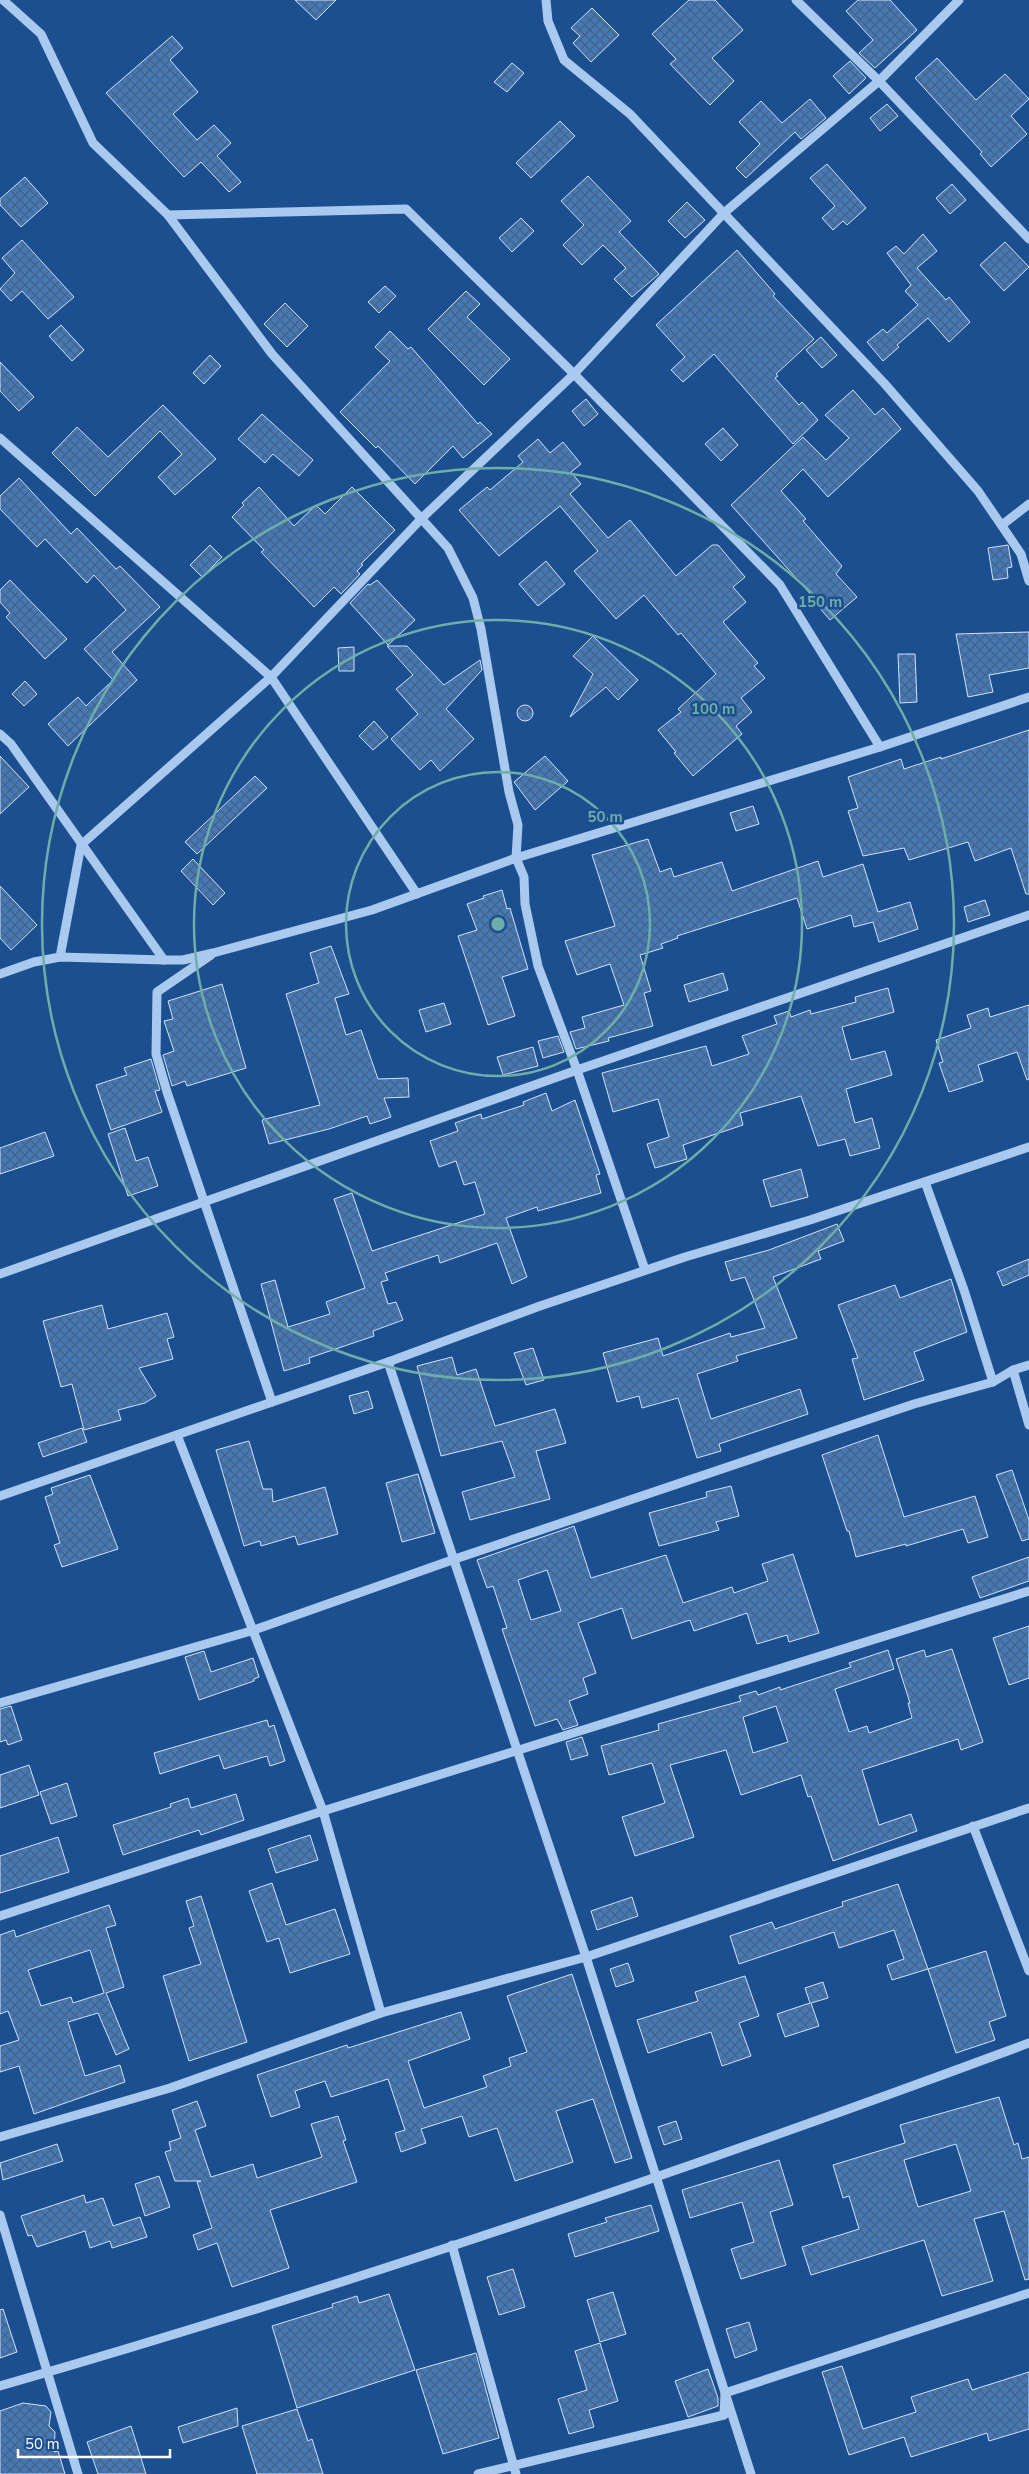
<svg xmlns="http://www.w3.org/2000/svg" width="1029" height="2474" font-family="'Nunito Sans',sans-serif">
<defs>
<pattern id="building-cross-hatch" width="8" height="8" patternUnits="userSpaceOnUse" patternTransform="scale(1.25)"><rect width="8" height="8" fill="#4478b7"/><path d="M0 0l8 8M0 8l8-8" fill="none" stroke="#486282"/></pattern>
</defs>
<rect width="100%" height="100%" fill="#1b4f8f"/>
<!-- building -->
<g fill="url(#building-cross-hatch)" stroke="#cfe3fa" fill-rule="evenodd">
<polygon points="295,0 336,0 316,20"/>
<polygon points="689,0 715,0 743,30 712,58 734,81 710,105 670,64 676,59 652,34"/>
<polygon points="858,0 890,0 917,30 875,68 859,53 873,40 846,11"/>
<polygon points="592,8 619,35 591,62 573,43 580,36 571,28"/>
<polygon points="172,36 183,48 170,60 198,92 173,114 197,140 214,125 231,143 217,156 241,182 229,192 201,162 184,177 106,93"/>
<polygon points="937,58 976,100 1005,74 1029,99 1011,116 1027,134 991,167 980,154 982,152 915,78"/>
<polygon points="850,61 866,78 849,94 833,76"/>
<polygon points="512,63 524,73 507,92 494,82"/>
<polygon points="810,99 826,118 801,139 795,132 746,178 736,168 760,144 739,122 761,101 782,123"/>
<polygon points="887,104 898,116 880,131 870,118"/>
<polygon points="560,121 575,136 531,178 516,163"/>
<polygon points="827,164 866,208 847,225 843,221 833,230 822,218 835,206 810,178"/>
<polygon points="588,176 631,221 619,232 659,274 632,297 614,279 626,268 603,245 582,265 563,245 584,225 561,201"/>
<polygon points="25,177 48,203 21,227 0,205 0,199"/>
<polygon points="952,184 966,200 950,214 936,198"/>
<polygon points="687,202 705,220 685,238 668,221"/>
<polygon points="521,218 534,231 512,252 499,238"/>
<polygon points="923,234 937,251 917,268 946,300 949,297 970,322 949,342 928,318 897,345 899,347 883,361 867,342 883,329 887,333 918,305 905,291 911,285 887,253 896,246 904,254"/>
<polygon points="22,240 74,297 48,319 22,291 11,301 0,289 15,273 2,258"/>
<polygon points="1005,242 1029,267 1004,291 980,265"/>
<polygon points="737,250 775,294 773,296 814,339 776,374 778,376 775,378 799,405 802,402 818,420 793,444 714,354 683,382 671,370 685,357 656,325"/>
<polygon points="385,286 396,296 379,313 368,302"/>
<polygon points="466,291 480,304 467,317 510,359 484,385 428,329"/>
<polygon points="285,303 308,326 287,347 264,324"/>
<polygon points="61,325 84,350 72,361 49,336"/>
<polygon points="390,331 408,349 411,347 478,424 480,422 492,434 463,458 453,446 415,484 378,446 376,448 340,412 390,361 375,347"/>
<polygon points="821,337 837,355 822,368 806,350"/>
<polygon points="210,355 221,366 204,384 193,373"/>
<polygon points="0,362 34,397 19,411 0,391"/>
<polygon points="853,390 875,415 883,408 901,429 828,497 803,469 781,491 806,519 803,521 842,566 836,574 857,597 830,620 811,598 813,597 731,505 803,437 826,460 849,438 825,415"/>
<polygon points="586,399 598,414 584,426 572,411"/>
<polygon points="163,405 216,459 175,495 158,477 182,454 160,431 95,496 52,453 77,427 108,457"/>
<polygon points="262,414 313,460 299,476 273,454 265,463 238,439"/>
<polygon points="723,428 738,445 721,461 705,444"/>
<polygon points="538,439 550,453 563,442 581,464 571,472 581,484 570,494 608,538 630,520 676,576 712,545 718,545 745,577 733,587 746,602 723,622 758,663 754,666 765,678 741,698 752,712 736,726 742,734 693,776 674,753 676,752 658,730 681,712 678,709 716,674 681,633 678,635 644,595 616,619 574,571 598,551 560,506 499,556 459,510 487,487 490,490 523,462 518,456"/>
<polygon points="19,478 71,534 77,528 116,569 120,566 160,607 112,652 137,680 68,746 48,724 78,697 86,706 113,680 84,649 126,610 94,575 87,583 45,539 37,547 0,509 0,496"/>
<polygon points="259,487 294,526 316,505 325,514 352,487 395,530 361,564 363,565 357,571 360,574 341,594 334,587 314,607 261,552 264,550 232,517 244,505 242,503"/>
<polygon points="210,545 222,557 202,577 190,565"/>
<polygon points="1008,545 1012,567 1007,568 1008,578 993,580 988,548"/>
<polygon points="546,561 565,584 538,606 519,584"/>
<polygon points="10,580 67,639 45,659 6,617 10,613 0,602 0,590"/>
<polygon points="377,580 415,620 388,645 350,603 368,584 370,585"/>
<polygon points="1029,632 1029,668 989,675 993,692 968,697 956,634"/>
<polygon points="593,636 638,680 618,700 606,687 570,717 593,674 573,656"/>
<polygon points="387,646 407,646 444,685 480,660 482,670 446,709 474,739 440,771 431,760 420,770 391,739 418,714 396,689 413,675"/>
<polygon points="354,647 354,671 339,671 338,648"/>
<polygon points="898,654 915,654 917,702 900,703"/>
<polygon points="25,681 37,694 24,706 12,694"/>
<circle cx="525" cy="713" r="8"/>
<polygon points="374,721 388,737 373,750 359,736"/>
<polygon points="1029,730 1029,894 1026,894 1011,848 975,861 968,842 909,860 904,848 863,856 848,811 858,808 848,777 901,759 904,769 941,757 941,759"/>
<polygon points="0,756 29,787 0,814"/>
<polygon points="545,756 568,781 535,810 514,782"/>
<polygon points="255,776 267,788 197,854 185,842"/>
<polygon points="753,806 759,824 736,831 730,813"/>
<polygon points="648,839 660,872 671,868 674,877 722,862 732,891 818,861 823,877 863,864 878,912 910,902 918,929 879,942 873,922 854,927 851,915 807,929 797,898 677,936 678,938 661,944 663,948 640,955 651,991 644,993 653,1026 608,1038 609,1041 576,1049 570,1032 585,1028 582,1017 624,1005 610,964 577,975 565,941 615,926 592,855"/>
<polygon points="193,859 225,893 213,905 181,871"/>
<polygon points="0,886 37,925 11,950 0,938"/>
<polygon points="502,890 507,909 510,908 528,969 502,977 515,1016 488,1025 458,936 477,930 467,904 484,898 483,896"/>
<polygon points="985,900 990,915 968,922 964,907"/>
<polygon points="331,946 349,994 335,998 346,1035 361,1030 378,1079 408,1078 409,1097 384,1098 391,1117 370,1124 367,1116 329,1129 269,1144 262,1120 320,1105 286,994 319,983 310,953"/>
<polygon points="723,973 728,990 689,1002 684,985"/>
<polygon points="222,984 246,1068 187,1086 185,1081 172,1086 163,1055 174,1051 164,1021 173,1019 168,1001"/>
<polygon points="888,988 894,1012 842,1027 851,1060 885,1051 892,1075 846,1089 855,1123 872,1118 880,1148 850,1156 845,1139 818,1146 801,1096 740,1113 743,1125 683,1145 687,1159 655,1168 647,1144 669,1137 658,1099 613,1112 602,1073 706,1046 712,1066 749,1054 742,1036 777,1024 774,1016 789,1011 791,1017 810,1010 811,1014 856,1002 855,997"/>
<polygon points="444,1003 451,1024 426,1032 419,1010"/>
<polygon points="1029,1005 1029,1079 1027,1080 1017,1052 978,1065 983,1081 949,1092 939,1063 943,1062 936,1040 971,1028 967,1015 988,1008 990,1017"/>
<polygon points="558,1036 564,1052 543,1058 538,1041"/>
<polygon points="533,1047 538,1066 503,1075 497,1057"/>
<polygon points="151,1059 160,1090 155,1091 162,1112 111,1130 96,1085 127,1075 124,1068"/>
<polygon points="546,1093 552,1111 575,1100 600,1174 596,1175 601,1193 538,1211 537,1207 506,1218 527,1277 512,1284 497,1243 440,1263 438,1255 385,1273 388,1280 381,1282 388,1304 396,1302 403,1320 373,1331 374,1336 309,1358 310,1363 284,1371 261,1284 275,1280 288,1327 330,1314 326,1302 365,1288 334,1199 352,1193 372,1251 485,1214 475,1182 464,1185 456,1161 439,1167 430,1141 458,1131 455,1123 481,1114 482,1119 524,1105 523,1102"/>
<polygon points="125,1128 136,1161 148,1157 158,1186 128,1196 108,1134"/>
<polygon points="45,1132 54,1156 0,1174 0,1148"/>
<polygon points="801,1169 808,1197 771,1207 763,1180"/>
<polygon points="837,1224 844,1241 818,1251 821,1259 773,1277 797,1338 736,1356 738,1361 697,1374 711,1419 800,1389 808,1414 719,1444 721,1451 697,1458 678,1398 642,1408 639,1396 617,1402 603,1353 658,1338 663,1356 730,1333 731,1337 765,1328 745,1277 731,1281 725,1262 769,1250"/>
<polygon points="1029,1259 1029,1275 1003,1286 997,1272"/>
<polygon points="951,1279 967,1332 914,1352 924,1380 864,1400 852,1359 858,1358 838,1305 895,1285 900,1298"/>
<polygon points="102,1305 108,1329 167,1313 174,1337 167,1339 173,1359 139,1368 156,1396 145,1403 118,1410 121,1420 84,1430 72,1384 61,1387 43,1321"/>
<polygon points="533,1348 544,1380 526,1385 514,1353"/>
<polygon points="452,1357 457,1375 476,1369 495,1426 555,1409 566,1443 536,1451 550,1499 470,1520 462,1492 515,1477 502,1441 441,1456 417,1366"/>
<polygon points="368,1391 373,1408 354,1414 349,1396"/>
<polygon points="82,1428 87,1442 43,1457 38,1443"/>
<polygon points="878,1435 904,1517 975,1496 988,1537 968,1543 963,1529 906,1546 906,1544 856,1557 849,1531 847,1531 822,1455"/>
<polygon points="249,1441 263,1489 272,1489 273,1502 325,1487 338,1534 298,1545 295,1536 261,1546 260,1541 244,1546 216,1450"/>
<polygon points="1012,1470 1029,1520 1029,1539 1022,1541 996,1475"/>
<polygon points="418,1474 435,1533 402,1542 386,1483"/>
<polygon points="90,1475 118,1549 62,1567 54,1545 60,1543 45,1497 53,1494 51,1488"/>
<polygon points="731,1486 739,1516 716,1522 719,1530 659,1546 649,1513 707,1497 706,1492"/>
<path d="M574,1526L591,1578L666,1555L683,1603L732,1587L734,1593L768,1581L762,1564L793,1554L819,1633L789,1642L787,1635L757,1644L747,1613L694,1631L690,1620L632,1639L622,1608L578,1623L596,1673L583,1678L588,1694L569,1701L578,1725L563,1730L557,1719L535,1726L502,1629L507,1628L493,1586L487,1588L477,1560ZM547,1570L561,1611L531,1620L518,1580Z"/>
<polygon points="1029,1557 1029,1581 980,1598 972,1577"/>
<polygon points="1029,1626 1029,1678 1009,1685 993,1638"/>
<path d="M952,1649L983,1742L961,1750L958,1739L862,1770L879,1825L911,1814L917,1831L833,1861L811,1796L808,1797L801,1775L741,1795L726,1750L670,1765L694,1837L635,1856L622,1817L665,1803L652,1763L609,1775L601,1746L659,1730L658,1724L741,1701L739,1696L756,1691L758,1695L780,1687V1690L851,1667L849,1663L888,1650L894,1669L835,1689L849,1732L867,1726L869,1733L912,1718L908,1703H910L896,1659L924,1650L926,1657ZM776,1706L788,1742L753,1753L743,1717Z"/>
<polygon points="204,1651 211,1672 253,1658 259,1677 254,1679 254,1681 199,1700 185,1657"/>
<polygon points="11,1706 22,1740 8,1745 6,1740 0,1742 0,1709"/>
<polygon points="267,1720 269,1727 274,1725 285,1761 270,1766 267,1756 224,1769 219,1755 160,1774 154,1753"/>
<polygon points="582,1737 588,1755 571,1760 566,1742"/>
<polygon points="29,1765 39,1795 0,1808 0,1775"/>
<polygon points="67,1783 77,1816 51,1824 40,1792"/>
<polygon points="236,1794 244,1820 201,1835 199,1830 123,1855 113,1825 171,1807 170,1804 188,1798 191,1808"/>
<polygon points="310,1835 318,1860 276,1873 268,1849"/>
<polygon points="58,1837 69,1872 0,1893 0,1856"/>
<polygon points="272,1883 286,1925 335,1909 350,1954 290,1973 279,1938 267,1942 249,1891"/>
<polygon points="898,1884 928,1969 892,1980 887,1965 904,1959 894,1930 839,1948 834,1932 739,1964 730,1936 772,1922 775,1929 843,1906 842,1902"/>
<polygon points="201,1896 247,2042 189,2061 163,1976 201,1964 189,1928 194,1926 186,1901"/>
<polygon points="632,1897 638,1916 597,1930 591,1911"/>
<path d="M109,1905L116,1925L106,1928L124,1987L106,1993L129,2049L116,2055L98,2013L68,2022L85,2076L120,2065L125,2082L34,2114L19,2066L0,2072V2046L19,2040L8,2011L0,2014V1935L14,1930L16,1937ZM90,1950L104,1993L73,2003L71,1997L41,2006L28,1970Z"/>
<polygon points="986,1951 1006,2016 989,2022 995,2040 956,2053 928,1969"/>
<polygon points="628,1963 634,1981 616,1987 610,1969"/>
<polygon points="572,1974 632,2158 615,2163 593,2099 556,2111 573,2162 515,2181 497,2128 469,2137 462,2116 421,2129 426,2143 401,2152 395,2133 405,2130 388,2079 331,2097 325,2081 295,2091 300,2107 271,2117 257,2075 347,2045 348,2048 461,2012 470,2039 408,2061 424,2108 487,2087 483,2076 511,2066 509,2058 527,2052 507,1996"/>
<polygon points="745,1976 759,2016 739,2023 751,2056 722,2066 711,2032 648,2053 637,2020 698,2001 695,1992"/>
<polygon points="823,1982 828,1998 811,2003 819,2026 785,2037 777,2014 810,2003 805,1988"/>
<path d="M999,2097L1014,2145L1018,2143L1022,2159L1029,2157V2279L1025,2280L1004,2211L974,2219L993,2281L942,2296L924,2240L811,2275L802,2247L859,2229L849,2196L843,2198L833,2165L905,2143L900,2125ZM956,2144L971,2191L918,2207L904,2160Z"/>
<polygon points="197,2101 206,2126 195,2130 211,2177 253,2164 257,2178 322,2157 311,2124 338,2116 346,2140 343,2141 357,2182 270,2210 289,2268 232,2287 217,2243 198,2250 193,2235 212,2228 197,2182 201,2181 175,2181 165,2152 171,2150 169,2142 181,2138 172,2110"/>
<polygon points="676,2121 682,2139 664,2145 658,2127"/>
<polygon points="57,2144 63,2161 3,2180 0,2163"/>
<polygon points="779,2160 793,2205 770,2212 786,2265 741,2279 731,2249 754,2242 742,2202 690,2218 682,2190"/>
<polygon points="159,2176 170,2207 145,2216 135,2184"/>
<polygon points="84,2195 86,2203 103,2198 113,2226 140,2217 147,2237 112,2248 110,2241 90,2248 85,2231 37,2247 32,2235 28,2236 21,2216"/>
<polygon points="651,2205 659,2231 575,2257 568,2234 607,2222 605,2218"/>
<polygon points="513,2269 525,2307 499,2315 487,2277"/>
<polygon points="613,2292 626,2334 600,2342 587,2300"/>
<polygon points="389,2294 415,2370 297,2408 272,2326 333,2307 332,2304 357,2296 359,2303"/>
<polygon points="3,2309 17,2352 0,2358 0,2310"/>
<polygon points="749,2322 757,2350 735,2358 726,2329"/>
<polygon points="600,2343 618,2401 589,2410 594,2427 569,2434 558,2399 587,2390 575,2351"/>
<polygon points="476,2353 499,2438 443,2454 416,2370"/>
<polygon points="842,2366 863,2429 916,2412 911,2397 968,2379 972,2390 1029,2372 1029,2429 989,2441 987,2433 911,2457 904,2437 849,2455 822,2372"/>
<polygon points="708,2369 718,2398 718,2406 688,2417 675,2381"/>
<polygon points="23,2403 46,2406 51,2412 49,2426 55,2432 54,2452 58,2451 65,2474 0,2474 0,2411"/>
<polygon points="237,2408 238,2426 183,2443 178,2427"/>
<polygon points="297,2409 308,2441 312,2439 323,2474 257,2474 242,2426"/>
<polygon points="131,2426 146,2474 98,2474 87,2442"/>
</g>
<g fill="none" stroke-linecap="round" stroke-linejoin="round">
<!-- minor -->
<g stroke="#a9c9ee" stroke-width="9">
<polyline points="3,0 41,34 93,143 168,215 272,354 448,548 473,598 481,629 509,792 518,825 516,858 524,877 525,904 538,966 577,1070 645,1270"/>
<polyline points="546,0 548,21 564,60 630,114 884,383 978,491 1021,554 1029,581"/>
<polyline points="796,0 879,81 1029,239"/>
<polyline points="168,215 406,209 574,374 780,585 880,747"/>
<polyline points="0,438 271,677 417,894"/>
<polyline points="1002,525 1029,504"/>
<polyline points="0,734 11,744 164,960"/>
<polyline points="211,955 157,992 156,1054 167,1092 272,1402"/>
<polyline points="60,957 81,845 271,677 422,518 574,374 724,213 879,81 959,0"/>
<polyline points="0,974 34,962 60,957 164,960 183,960 213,953 372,910 516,858 880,747 1029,697"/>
<polyline points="925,1182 964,1290 993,1382"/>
<polyline points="0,1274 577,1070 1029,915"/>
<polyline points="388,1362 586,1957 751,2474"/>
<polyline points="1013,1370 1029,1425"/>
<polyline points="177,1435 323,1811 381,2013"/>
<polyline points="0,1496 388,1362 540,1306 685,1257 810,1220 1029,1147"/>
<polyline points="0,1703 251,1631 455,1559 914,1404 993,1382 1013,1370 1029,1365"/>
<polyline points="973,1826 1029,1971"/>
<polyline points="0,1916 323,1811 1029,1591"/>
<polyline points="0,2137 170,2088 381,2013 586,1957 1029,1808"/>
<polyline points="0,2215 78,2474"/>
<polyline points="452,2245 516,2474"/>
<path d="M0,2386C348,2286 690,2169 1029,2043"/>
<polyline points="478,2474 724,2415 725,2393 1029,2293"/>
</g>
</g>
<!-- distance rings -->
<g fill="none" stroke="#6fada8" stroke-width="2.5">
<circle cx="498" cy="924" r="152"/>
<circle cx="498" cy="924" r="304"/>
<circle cx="498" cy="924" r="456"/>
</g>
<circle cx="498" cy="924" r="8" fill="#6fada8" stroke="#1b4f8f" stroke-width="2.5"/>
<g font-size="15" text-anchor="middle" font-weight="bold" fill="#6fada8" stroke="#1b4f8f" stroke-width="5" stroke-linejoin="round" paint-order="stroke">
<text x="820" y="607">150 m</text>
<text x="713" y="714">100 m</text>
<text x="605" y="822">50 m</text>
</g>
<!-- scale -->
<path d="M18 2449v8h152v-8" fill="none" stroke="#ffffff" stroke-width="2.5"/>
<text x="25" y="2449" font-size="15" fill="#ffffff" stroke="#1b4f8f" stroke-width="4" paint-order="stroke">50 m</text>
</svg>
